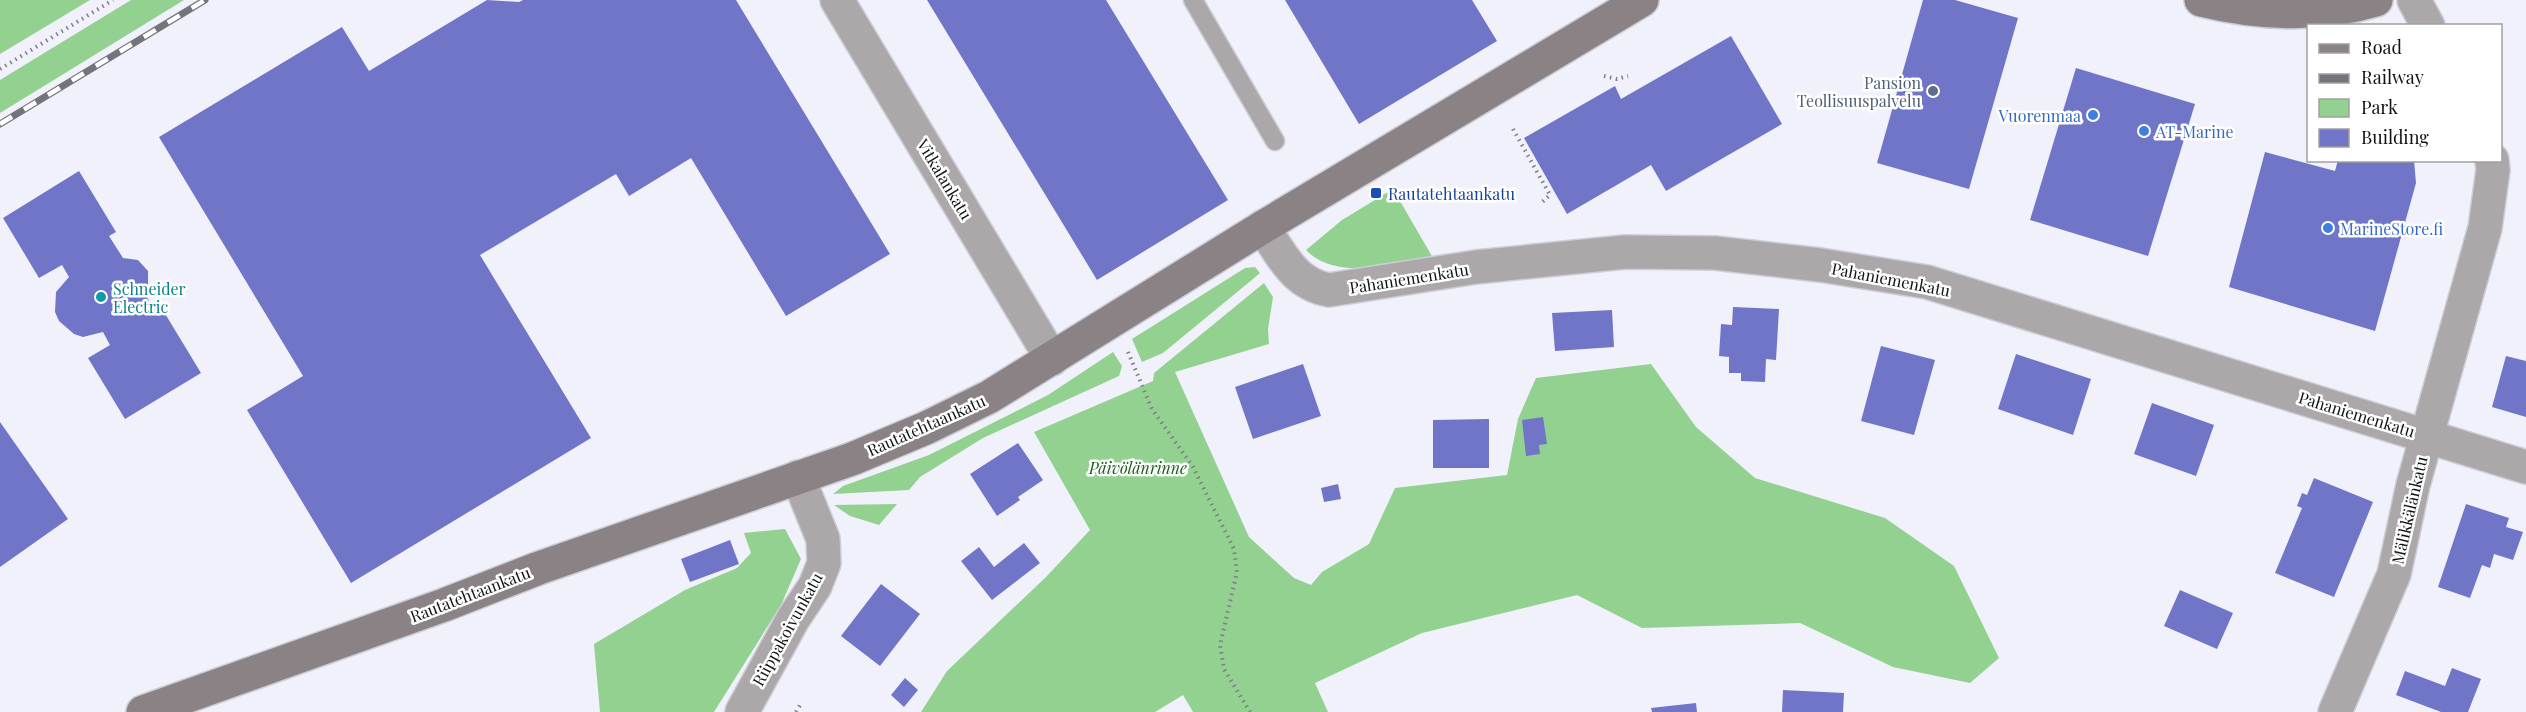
<svg xmlns="http://www.w3.org/2000/svg" width="2526" height="712" font-family="'Playfair Display',serif">
<rect width="100%" height="100%" fill="#f0f1fb"/>
<!-- green -->
<g fill="#93d190">
<polygon points="0,0 90,0 0,54"/>
<polygon points="131,0 184,0 0,113 0,80"/>
<path d="M1393,189L1433,258C1394,263 1337,282 1306,250L1342,220Z"/>
<polygon points="1255,267 1260,273 1253,279 1163,353 1142,362 1132,339 1245,268"/>
<polygon points="1264,283 1273,297 1268,329 1269,344 1175,372 1249,537 1294,578 1311,585 1322,572 1369,544 1395,488 1507,475 1518,419 1536,378 1651,364 1696,427 1755,478 1885,518 1954,566 1999,658 1970,683 1893,667 1800,623 1642,628 1577,595 1422,633 1315,683 1328,712 1193,712 1183,695 1155,712 921,712 947,671 1046,577 1090,530 1034,432 1153,381 1154,373"/>
<polygon points="1113,352 1122,366 1119,376 983,438 920,477 909,490 833,494 843,486 929,455 1048,395"/>
<polygon points="897,504 879,525 850,516 834,505"/>
<polygon points="785,529 801,559 781,605 714,712 600,712 594,644 685,590 737,568 751,553 744,533"/>
</g>
<!-- building -->
<g fill="#7175c8">
<polygon points="487,0 519,2 523,0 736,0 890,254 786,316 691,158 629,196 616,174 480,255 591,438 351,583 247,410 303,376 159,137 342,27 369,71"/>
<polygon points="927,0 1106,0 1228,200 1097,280"/>
<polygon points="1285,0 1472,0 1497,41 1359,124"/>
<polygon points="1923,0 1955,0 2018,18 1969,189 1877,163"/>
<polygon points="1731,36 1782,124 1666,191 1651,165 1567,214 1524,138 1615,86 1621,99"/>
<polygon points="2076,68 2195,104 2148,256 2030,220"/>
<polygon points="2265,152 2335,171 2338,160 2414,160 2416,183 2375,331 2229,287"/>
<polygon points="79,171 116,232 109,236 123,258 138,260 148,271 148,286 144,292 158,316 164,312 201,373 125,419 88,358 110,345 103,332 83,337 74,334 59,321 55,312 56,292 69,277 62,265 39,278 3,218"/>
<polygon points="1733,307 1779,309 1776,360 1766,359 1765,382 1741,381 1741,373 1729,373 1729,357 1719,356 1721,324 1732,325"/>
<polygon points="1612,310 1614,347 1555,351 1552,313"/>
<polygon points="1881,346 1935,360 1914,435 1861,421"/>
<polygon points="2016,354 2091,379 2073,435 1998,409"/>
<polygon points="2506,356 2526,361 2526,417 2492,407"/>
<polygon points="1303,364 1321,416 1253,439 1235,387"/>
<polygon points="2152,403 2214,425 2196,476 2134,454"/>
<polygon points="1543,417 1547,444 1539,445 1540,454 1526,456 1522,420"/>
<polygon points="1489,419 1489,468 1433,468 1433,420"/>
<polygon points="0,422 68,519 0,567"/>
<polygon points="1018,443 1043,480 1018,497 1020,500 997,516 970,474"/>
<polygon points="2314,478 2373,502 2334,597 2275,573 2302,508 2297,506 2302,493 2307,495"/>
<polygon points="1338,484 1341,499 1324,502 1321,488"/>
<polygon points="2466,504 2509,518 2506,527 2523,532 2513,560 2494,554 2490,568 2482,565 2470,598 2438,587"/>
<polygon points="730,540 739,564 690,582 681,559"/>
<polygon points="1024,543 1040,563 992,600 961,561 979,547 994,567"/>
<polygon points="881,584 920,614 880,666 841,636"/>
<polygon points="2180,590 2233,613 2217,649 2164,626"/>
<polygon points="2452,668 2481,679 2468,712 2441,712 2396,695 2405,671 2445,686"/>
<polygon points="905,678 918,690 904,707 891,695"/>
<polygon points="1783,690 1844,693 1843,712 1782,712"/>
<polygon points="1696,703 1697,712 1652,712 1651,708"/>
</g>
<g fill="none" stroke-linecap="round" stroke-linejoin="round">
<defs>
<polyline id="lane" points="1193,0 1275,141"/>
<g id="street">
<polyline points="837,0 1052,359"/>
<polyline points="2414,0 2428,26"/>
<path d="M1263,227C1281,254 1294,284 1329,290L1476,267L1625,252L1715,253L1820,265L1927,282L2526,467"/>
<polyline points="742,712 793,619 815,586 824,563 823,539 798,477"/>
<polyline points="2335,712 2394,574 2413,485 2485,228 2493,170 2492,160"/>
</g>
<g id="secondary">
<path d="M2201,0C2258,14 2319,17 2376,0"/>
<polyline points="143,712 444,605 539,568 852,459 926,428 989,397 1263,227 1642,0"/>
</g>
</defs>
<!-- lane casing -->
<use href="#lane" stroke="#cccdd6" stroke-width="21"/>
<!-- street casing -->
<use href="#street" stroke="#cccdd6" stroke-width="36"/>
<!-- secondary casing -->
<use href="#secondary" stroke="#cccdd6" stroke-width="36"/>
<!-- path -->
<g stroke="#7e7f86" stroke-width="4" stroke-dasharray="1.5 4.5" stroke-linecap="butt">
<polyline points="0,69 113,0"/>
<polyline points="1604,76 1617,79 1628,76"/>
<polyline points="1513,129 1550,195 1540,204"/>
<polyline points="1128,352 1152,409 1193,467 1234,549 1237,572 1220,645 1224,669 1250,712"/>
<polyline points="796,712 802,702"/>
</g>
<!-- lane -->
<use href="#lane" stroke="#aca7a8" stroke-width="18"/>
<!-- street -->
<use href="#street" stroke="#aca7a8" stroke-width="33"/>
<!-- secondary -->
<use href="#secondary" stroke="#8a8284" stroke-width="33"/>
<defs>
<polyline id="rail" points="0,124 205,0"/>
</defs>
<!-- rail casing -->
<use href="#rail" stroke="#74757c" stroke-width="7"/>
<!-- rail -->
<use href="#rail" stroke="#fff" stroke-width="4.5" stroke-dasharray="14" stroke-linecap="butt"/>
</g>
<!-- markers -->
<circle fill="#5c6f8a" stroke="#fff" stroke-width="2" cx="1933" cy="91" r="6"/>
<g fill="#3f7fe0" stroke="#fff" stroke-width="2">
<circle cx="2093" cy="115" r="6"/>
<circle cx="2144" cy="131" r="6"/>
<circle cx="2328" cy="228" r="6"/>
</g>
<rect fill="#1a4fb4" stroke="#fff" stroke-width="2" x="1370" y="187" width="12" height="12" rx="3"/>
<circle fill="#0f9aa8" stroke="#fff" stroke-width="2" cx="101" cy="297" r="6"/>
<g text-anchor="middle" dominant-baseline="central" stroke-width="5" stroke-linejoin="round" paint-order="stroke">
<!-- service labels -->
<g font-size="16" fill="#4e5e75" stroke="#fff" text-anchor="end">
<text x="1921" y="82">Pansion<tspan x="1921" dy="18">Teollisuuspalvelu</tspan></text>
</g>
<!-- shop labels -->
<g font-size="16" fill="#366cbe" stroke="#fff" text-anchor="start">
<text x="2081" y="115" text-anchor="end">Vuorenmaa</text>
<text x="2156" y="131">AT-Marine</text>
<text x="2340" y="228">MarineStore.fi</text>
</g>
<!-- street labels -->
<g font-size="16" fill="#111215" stroke="#fff">
<text transform="translate(945 179) rotate(59)">Vitkalankatu</text>
<text transform="translate(1409 278) rotate(-9)">Pahaniemenkatu</text>
<text transform="translate(1891 279) rotate(11)">Pahaniemenkatu</text>
<text transform="translate(2357 414) rotate(17)">Pahaniemenkatu</text>
<text transform="translate(926 425) rotate(-24)">Rautatehtaankatu</text>
<text transform="translate(2409 510) rotate(-77)">Mälikkälänkatu</text>
<text transform="translate(470 594) rotate(-21)">Rautatehtaankatu</text>
<text transform="translate(787 629) rotate(-61)">Riippakoivunkatu</text>
</g>
<!-- transit labels -->
<g font-size="16" fill="#164399" stroke="#fff" text-anchor="start">
<text x="1388" y="193">Rautatehtaankatu</text>
</g>
<!-- culture labels -->
<g font-size="16" fill="#0d838f" stroke="#fff" text-anchor="start">
<text x="113" y="288">Schneider<tspan x="113" dy="18">Electric</tspan></text>
</g>
<!-- park labels -->
<g font-size="16" font-style="italic" fill="#145d17" stroke="#fff">
<text x="1138" y="467">Päivölänrinne</text>
</g>
</g>
<!-- legend -->
<rect x="2307" y="24" width="195" height="138" fill="#ffffff" stroke="#a0a0a1" stroke-width="1.5"/>
<rect x="2319" y="44" width="30" height="9" fill="#8a8284" stroke="#a0a0a1" stroke-width="1.5"/>
<text x="2361" y="54" font-size="18" fill="#111215">Road</text>
<rect x="2319" y="74" width="30" height="9" fill="#74757c" stroke="#a0a0a1" stroke-width="1.5"/>
<text x="2361" y="84" font-size="18" fill="#111215">Railway</text>
<rect x="2319" y="99" width="30" height="18" fill="#93d190" stroke="#a0a0a1" stroke-width="1.5"/>
<text x="2361" y="114" font-size="18" fill="#111215">Park</text>
<rect x="2319" y="129" width="30" height="18" fill="#7175c8" stroke="#a0a0a1" stroke-width="1.5"/>
<text x="2361" y="144" font-size="18" fill="#111215">Building</text>
</svg>
